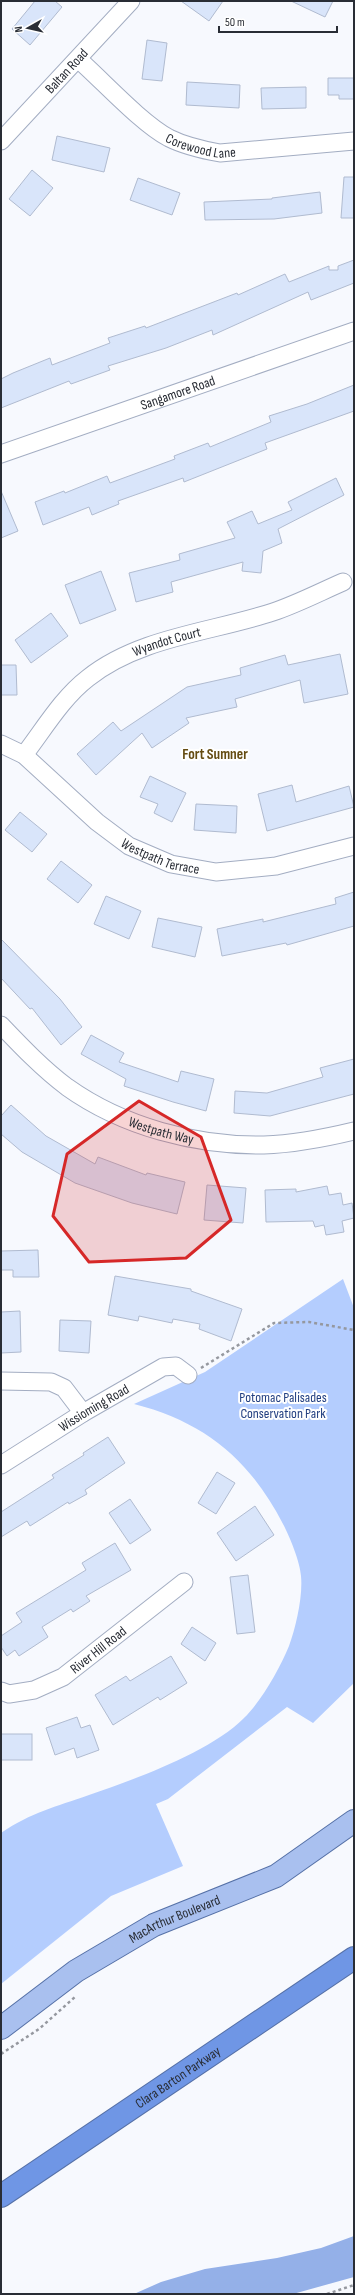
<svg xmlns="http://www.w3.org/2000/svg" width="355" height="2295" font-family="'Sofia Sans Condensed',sans-serif">
<rect width="100%" height="100%" fill="#f7f9fe"/>
<!-- green -->
<path fill="#b4cdfe" d="M343,1279L354,1308V1683L313,1723L287,1707L168,1799L156,1804L183,1866L111,1896L1,1984V1833C32,1812 55,1807 89,1795C135,1779 209,1753 244,1718C262,1700 279,1670 289,1646C296,1627 303,1596 301,1576C300,1562 290,1537 283,1524C250,1460 205,1422 134,1404L205,1372Z"/>
<!-- water -->
<polygon fill="#94b0e8" points="354,2236 354,2277 293,2294 134,2294 161,2282 205,2269 277,2258 321,2248"/>
<!-- building -->
<g fill="#d9e5fa" stroke="#b0bbd0">
<polygon points="35,1 55,1 62,7 30,45 12,29"/>
<polygon points="181,1 223,1 209,21"/>
<polygon points="291,1 333,1 325,17"/>
<polygon points="147,40 167,43 162,81 142,79"/>
<polygon points="328,78 354,78 354,99 339,99 339,95 328,95"/>
<polygon points="187,82 240,85 239,108 186,105"/>
<polygon points="306,87 306,108 262,109 261,88"/>
<polygon points="57,136 110,148 104,172 52,160"/>
<polygon points="32,170 53,188 30,216 9,199"/>
<polygon points="344,177 354,177 354,218 341,218"/>
<polygon points="138,178 180,193 172,215 130,200"/>
<polygon points="320,192 322,213 274,219 205,220 204,202 272,199 272,198"/>
<polygon points="354,260 354,283 311,300 308,292 213,335 212,330 166,348 108,366 110,370 71,384 69,381 1,408 1,379 13,373 50,358 52,365 110,343 108,338 145,326 146,328 237,293 238,295 285,274 289,282 329,266 329,270 338,270 338,266"/>
<polygon points="354,385 354,411 265,443 267,449 184,482 183,478 118,501 119,504 92,515 89,507 43,525 35,502 64,491 65,493 107,476 110,483 175,459 174,456 208,443 210,447 271,422 269,416 307,404"/>
<polygon points="336,478 344,495 278,529 282,543 263,551 261,573 242,571 243,562 171,582 173,592 136,602 129,573 180,560 179,554 235,538 227,522 252,511 258,524 292,510 288,502"/>
<polygon points="1,491 18,531 1,538"/>
<polygon points="101,571 116,610 80,624 65,585"/>
<polygon points="51,613 68,636 31,663 15,640"/>
<polygon points="340,654 348,694 304,703 300,680 235,699 237,707 186,718 189,723 152,748 142,733 96,775 77,754 113,722 121,731 187,687 241,675 240,668 285,655 288,665"/>
<polygon points="1,665 16,665 17,695 1,695"/>
<polygon points="150,776 186,793 172,822 154,813 158,804 140,797"/>
<polygon points="292,785 296,802 349,786 354,807 267,831 258,794"/>
<polygon points="196,804 237,806 236,833 194,830"/>
<polygon points="20,812 47,834 32,852 5,830"/>
<polygon points="61,861 92,885 78,903 47,879"/>
<polygon points="354,892 354,926 287,945 286,943 222,956 217,929 263,919 263,922 336,904 335,898"/>
<polygon points="106,896 141,911 129,939 94,924"/>
<polygon points="158,918 202,927 195,957 152,947"/>
<polygon points="1,939 60,999 82,1027 61,1045 32,1008 30,1009 1,978"/>
<polygon points="91,1035 124,1053 119,1062 178,1082 181,1071 214,1079 206,1111 173,1102 124,1086 126,1079 81,1054"/>
<polygon points="354,1059 354,1094 270,1116 234,1113 235,1091 267,1093 323,1077 320,1068"/>
<polygon points="11,1105 46,1136 95,1164 98,1157 146,1175 147,1173 185,1182 177,1214 132,1203 75,1183 22,1152 1,1134 1,1116"/>
<polygon points="207,1185 246,1188 243,1223 204,1220"/>
<polygon points="327,1186 329,1195 341,1193 343,1205 352,1203 354,1218 342,1221 344,1232 326,1235 324,1225 315,1227 313,1221 266,1222 265,1190 296,1189 296,1192"/>
<polygon points="38,1250 39,1277 13,1277 13,1270 1,1270 1,1251"/>
<polygon points="115,1276 191,1289 191,1291 242,1309 231,1341 199,1329 200,1324 173,1319 172,1323 139,1316 138,1321 108,1315"/>
<polygon points="20,1311 21,1352 1,1353 1,1312"/>
<polygon points="60,1320 91,1321 89,1353 59,1351"/>
<polygon points="108,1437 125,1463 85,1490 87,1494 69,1504 68,1502 30,1526 27,1521 1,1537 1,1512 54,1478 52,1475 84,1455 83,1453"/>
<polygon points="217,1472 235,1483 216,1514 198,1503"/>
<polygon points="130,1499 151,1530 130,1544 109,1513"/>
<polygon points="255,1506 274,1535 236,1561 217,1533"/>
<polygon points="115,1543 131,1570 86,1596 90,1601 73,1612 71,1609 42,1627 48,1637 19,1656 15,1650 7,1656 1,1647 1,1636 22,1622 16,1613 86,1570 82,1563"/>
<polygon points="248,1575 255,1632 237,1634 230,1577"/>
<polygon points="192,1627 216,1643 205,1661 181,1644"/>
<polygon points="171,1656 187,1683 160,1700 158,1697 113,1725 95,1695 126,1676 130,1681"/>
<polygon points="77,1717 81,1728 90,1725 99,1750 77,1758 74,1748 55,1755 46,1728"/>
<rect x="1" y="1734" width="31" height="26"/>
</g>
<g fill="none" stroke-linecap="round" stroke-linejoin="round">
<defs>
<g id="minor">
<path id="s1" d="M78,59C103,81 141,123 169,138C185,146 203,150 220,153L354,141"/>
<path id="s2" d="M1,141L131,1"/>
<path id="s3" d="M1,454L354,331"/>
<path id="s4" d="M1,744L24,755L97,822L129,846L171,864L216,872L276,866L354,846"/>
<path id="s5" d="M24,755C44,729 62,698 88,678C139,637 213,632 273,612C297,604 320,592 343,582"/>
<path id="s6" d="M1,1025C22,1047 43,1069 67,1087C123,1127 196,1146 264,1145C294,1144 325,1138 354,1131"/>
<polyline points="1,1381 51,1382 64,1388 83,1413"/>
<path id="s7" d="M1,1465L83,1413L163,1367L176,1366L188,1375"/>
<path id="s8" d="M1,1691L9,1694L34,1690L63,1677L184,1582"/>
</g>
<g id="major">
<path id="s9" d="M1,2028L76,1971L154,1925L276,1876L354,1821"/>
</g>
<g id="highway">
<path id="s10" d="M1,2196L354,1958"/>
</g>
</defs>
<!-- minor casing -->
<use href="#minor" stroke="#a3adc2" stroke-width="19"/>
<!-- major casing -->
<use href="#major" stroke="#5671a7" stroke-width="24"/>
<!-- highway casing -->
<use href="#highway" stroke="#5671a7" stroke-width="24"/>
<!-- path -->
<g stroke="#95989f" stroke-width="2.5" stroke-dasharray="3 3" stroke-linecap="butt">
<polyline points="201,1368 274,1323 309,1322 354,1330"/>
<polyline points="1,2054 39,2029 75,1997"/>
<polyline points="327,2294 354,2285"/>
</g>
<!-- minor -->
<use href="#minor" stroke="#fff" stroke-width="17"/>
<!-- major -->
<use href="#major" stroke="#a9c0ef" stroke-width="22"/>
<!-- highway -->
<use href="#highway" stroke="#6f96e5" stroke-width="22"/>
</g>
<!-- marked area -->
<path fill="#d62828" fill-opacity="0.2" stroke="#d62828" stroke-width="3" stroke-linejoin="round" d="M139,1101L201,1137L231,1220L186,1258L89,1262L53,1216L67,1154Z"/>
<g text-anchor="middle" dominant-baseline="central" stroke-width="4" stroke-linejoin="round" paint-order="stroke">
<!-- street labels -->
<g font-size="14" fill="#292d35" stroke="#fff">
<text stroke="none"><textPath href="#s2" startOffset="96">Baltan Road</textPath></text>
<text stroke="none"><textPath href="#s1" startOffset="154">Corewood Lane</textPath></text>
<text stroke="none"><textPath href="#s3" startOffset="187">Sangamore Road</textPath></text>
<text stroke="none"><textPath href="#s5" startOffset="188">Wyandot Court</textPath></text>
<text stroke="none"><textPath href="#s4" startOffset="198">Westpath Terrace</textPath></text>
<text stroke="none"><textPath href="#s6" startOffset="195">Westpath Way</textPath></text>
<text stroke="none"><textPath href="#s7" startOffset="109">Wissioming Road</textPath></text>
<text stroke="none"><textPath href="#s8" startOffset="110">River Hill Road</textPath></text>
<text stroke="none"><textPath href="#s9" startOffset="206">MacArthur Boulevard</textPath></text>
<text stroke="none"><textPath href="#s10" startOffset="213">Clara Barton Parkway</textPath></text>
</g>
<!-- park labels -->
<g font-size="14" fill="#213e80" stroke="#fff">
<text x="283" y="1397">Potomac Palisades<tspan x="283" dy="16">Conservation Park</tspan></text>
</g>
<!-- neighbourhood labels -->
<g font-size="15" font-weight="bold" fill="#654c12" stroke="#fff">
<text x="215" y="754">Fort Sumner</text>
</g>
</g>
<!-- border -->
<rect width="355" height="2295" fill="none" stroke="#292d35" stroke-width="4"/>
<!-- north arrow -->
<g transform="translate(28 28) rotate(262)" stroke="#ffffff" stroke-width="3" paint-order="stroke">
<path d="M0-3L7 15L0 10L-7 15Z" fill="#292d35"/>
<text y="-6" font-size="11" font-weight="bold" text-anchor="middle" fill="#292d35">N</text>
</g>
<!-- scale -->
<path d="M219 26v6h118v-6" fill="none" stroke="#292d35" stroke-width="2"/>
<text x="225" y="26" font-size="12" fill="#292d35" stroke="#ffffff" stroke-width="3" paint-order="stroke">50 m</text>
</svg>
